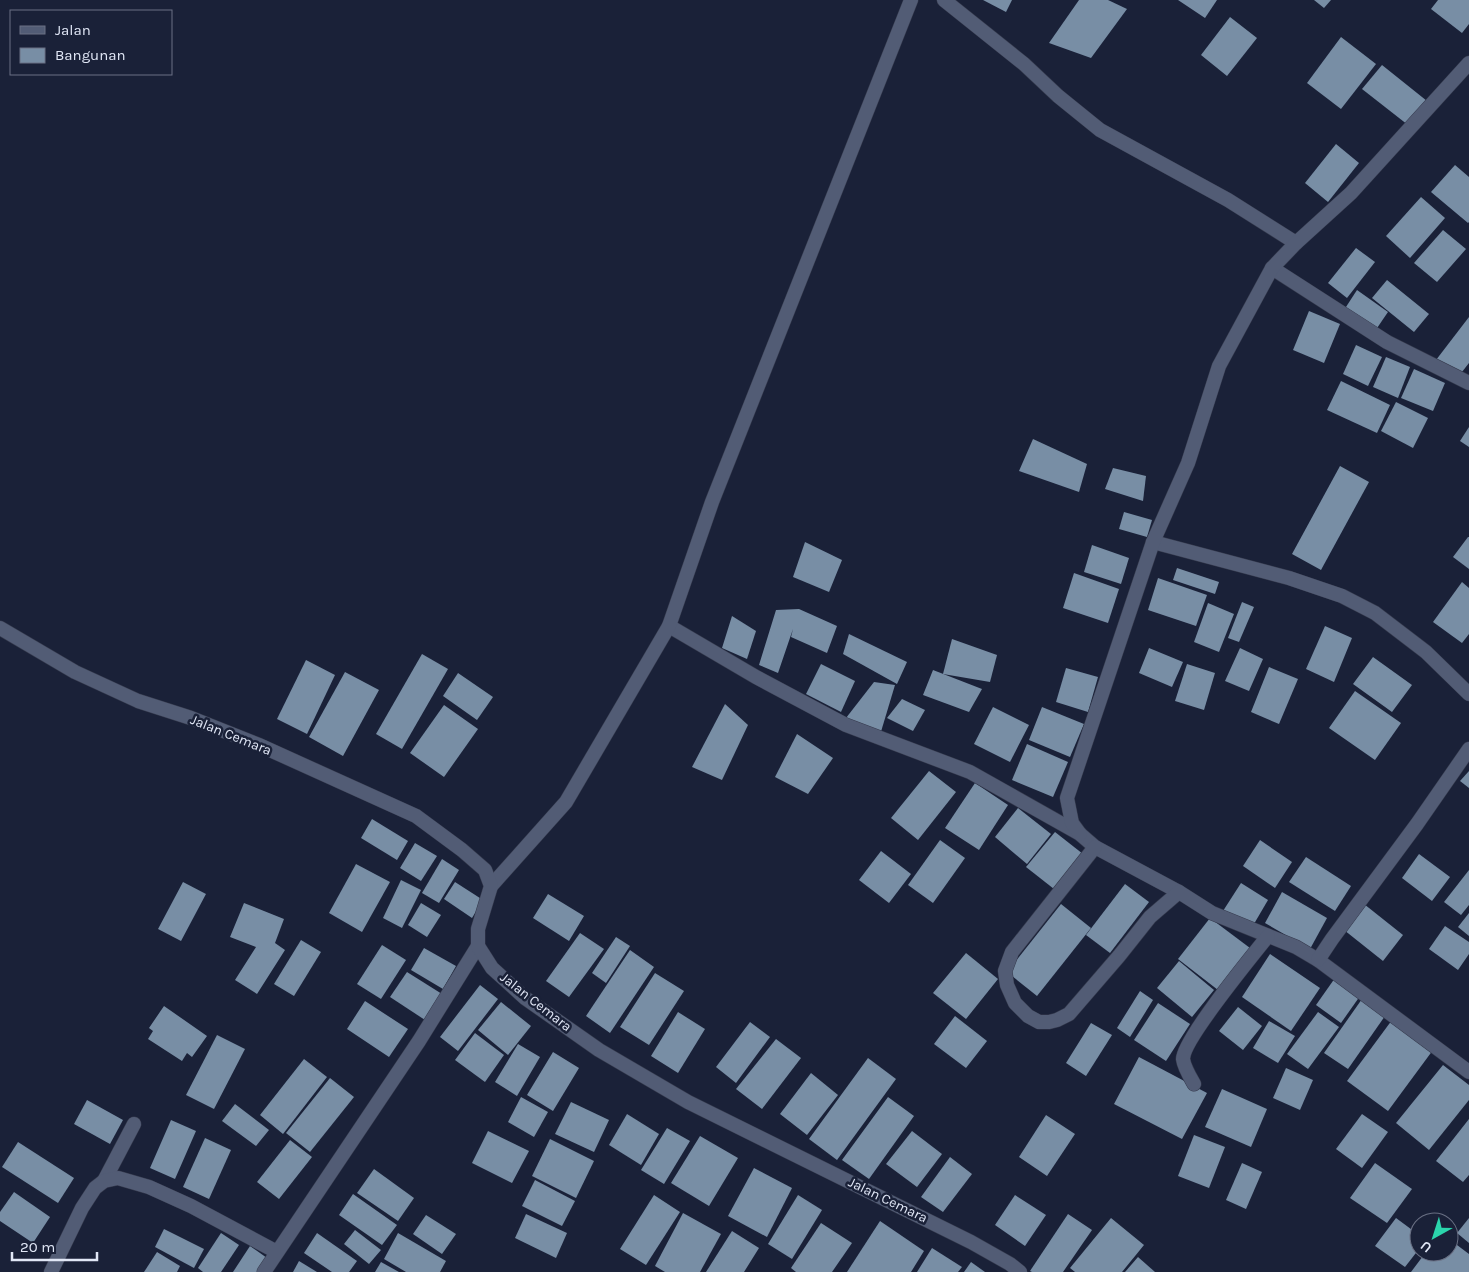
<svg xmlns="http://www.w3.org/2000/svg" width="1469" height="1272" font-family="Karla,sans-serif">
<rect width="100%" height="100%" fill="#1a2138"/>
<!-- building -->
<g fill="#788ea5">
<polygon points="983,0 1012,0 1006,12"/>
<polygon points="1079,0 1108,0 1127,9 1091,58 1049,43"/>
<polygon points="1178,0 1217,0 1205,18"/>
<polygon points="1314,0 1331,0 1324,8"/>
<polygon points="1438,0 1469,0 1469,24 1462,33 1431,9"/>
<polygon points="1230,17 1257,38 1227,76 1201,55"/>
<polygon points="1341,37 1376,64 1341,109 1307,83"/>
<polygon points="1382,65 1427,101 1408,125 1362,89"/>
<polygon points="1336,144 1359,163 1328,202 1305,183"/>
<polygon points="1455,165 1469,177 1469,222 1468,223 1431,192"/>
<polygon points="1421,197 1445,218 1410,258 1386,236"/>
<polygon points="1443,230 1466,249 1437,282 1414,263"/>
<polygon points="1356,248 1375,262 1347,298 1328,283"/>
<polygon points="1387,280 1429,314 1414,332 1372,298"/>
<polygon points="1357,290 1388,312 1375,331 1344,310"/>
<polygon points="1309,311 1340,324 1324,363 1293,350"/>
<polygon points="1469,317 1469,363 1458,377 1436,360"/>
<polygon points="1356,345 1382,357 1368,386 1343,374"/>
<polygon points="1386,357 1410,367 1398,398 1373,387"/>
<polygon points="1414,369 1445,383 1433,411 1401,398"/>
<polygon points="1341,381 1390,405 1377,433 1327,410"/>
<polygon points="1396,402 1428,418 1413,448 1381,431"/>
<polygon points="1469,427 1469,447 1460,441"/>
<polygon points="1033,439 1087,464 1079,492 1019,471"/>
<polygon points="1340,466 1369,482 1321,570 1292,554"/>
<polygon points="1113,468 1146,476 1143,501 1105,489"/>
<polygon points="1124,512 1152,520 1147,537 1119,529"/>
<polygon points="1468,537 1469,537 1469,569 1453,557"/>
<polygon points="805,542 842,560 829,592 793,577"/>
<polygon points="1092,545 1129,558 1121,584 1084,572"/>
<polygon points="1177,568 1219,582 1215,594 1173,580"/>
<polygon points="1074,573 1119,589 1108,623 1063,608"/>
<polygon points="1158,578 1207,595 1196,626 1148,610"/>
<polygon points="1462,582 1469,588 1469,634 1462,643 1433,622"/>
<polygon points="1242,602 1254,607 1239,642 1228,638"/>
<polygon points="1208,603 1234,614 1219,652 1194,642"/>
<polygon points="799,609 837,626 827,653 791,637 793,629 778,673 759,665 776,610"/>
<polygon points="732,616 756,631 747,659 722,648"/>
<polygon points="1325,626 1352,638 1334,682 1306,669"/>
<polygon points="849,634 907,662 897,684 843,654"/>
<polygon points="952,639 997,655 990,682 943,674"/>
<polygon points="1149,648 1183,662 1172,687 1139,673"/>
<polygon points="1240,648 1263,659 1249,691 1225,681"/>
<polygon points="422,654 448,669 402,749 376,734"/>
<polygon points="1373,657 1412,685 1392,712 1353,684"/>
<polygon points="306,660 335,675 307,734 277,719"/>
<polygon points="821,664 855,681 841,712 806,694"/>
<polygon points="1187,664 1215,673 1204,710 1175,701"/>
<polygon points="1269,667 1298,679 1279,724 1251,712"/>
<polygon points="1066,668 1098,677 1088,712 1056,702"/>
<polygon points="933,670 982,689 969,712 923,695"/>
<polygon points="345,672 379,690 343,756 309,737"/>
<polygon points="458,673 493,697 477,720 443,696"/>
<polygon points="874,682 895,685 880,735 846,718"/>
<polygon points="1355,691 1401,723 1375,760 1329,728"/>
<polygon points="902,699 925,710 913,731 887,718"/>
<polygon points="725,704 748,725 722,780 692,767"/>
<polygon points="444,705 478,729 444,777 410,753"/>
<polygon points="993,707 1029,725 1010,762 974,744"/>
<polygon points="1042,707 1084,724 1070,757 1029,740"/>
<polygon points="797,734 833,758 808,794 775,777"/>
<polygon points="1027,744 1068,762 1053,797 1012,780"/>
<polygon points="929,771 956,792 918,840 891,818"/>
<polygon points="1469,771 1469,788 1460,781"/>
<polygon points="975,783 1008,805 979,850 945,828"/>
<polygon points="1018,808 1051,834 1027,864 995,837"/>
<polygon points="372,819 408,841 397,860 361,838"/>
<polygon points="1055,832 1083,854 1054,889 1026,867"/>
<polygon points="940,840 965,858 933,903 908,885"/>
<polygon points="1260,840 1292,862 1275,888 1243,866"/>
<polygon points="415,843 437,856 421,881 400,868"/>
<polygon points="881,851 911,874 889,903 859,880"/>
<polygon points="1419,854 1450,877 1432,901 1402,878"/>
<polygon points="1306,857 1351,886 1335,911 1289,882"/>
<polygon points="442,859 459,870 439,903 422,893"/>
<polygon points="356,864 390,882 362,932 329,913"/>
<polygon points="1469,870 1469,905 1461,915 1444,902"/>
<polygon points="401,880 421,890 402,928 383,918"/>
<polygon points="183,882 206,894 181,941 158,929"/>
<polygon points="455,882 483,900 472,918 444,899"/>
<polygon points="1241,883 1268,900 1251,929 1223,911"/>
<polygon points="1125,884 1149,902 1110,953 1086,935"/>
<polygon points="1282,892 1327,918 1310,949 1265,923"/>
<polygon points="548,894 584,916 569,941 533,918"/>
<polygon points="244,903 284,919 275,943 285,950 257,994 235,980 256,947 230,937"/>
<polygon points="421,903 441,915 427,937 408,925"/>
<polygon points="1061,904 1091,928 1037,996 1007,972"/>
<polygon points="1364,904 1403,935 1383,961 1344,930"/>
<polygon points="1469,913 1469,936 1458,927"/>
<polygon points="1210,918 1250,948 1218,990 1178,959"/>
<polygon points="1445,926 1469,942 1469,954 1458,970 1429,949"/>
<polygon points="580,933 604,949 569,997 546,981"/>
<polygon points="616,937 630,946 606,983 592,973"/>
<polygon points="301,940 321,952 294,996 274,984"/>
<polygon points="382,945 406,960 381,999 357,984"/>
<polygon points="424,948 456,966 443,989 411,970"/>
<polygon points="630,950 654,967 610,1033 586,1016"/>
<polygon points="966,953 998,979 966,1019 933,993"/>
<polygon points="1270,954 1320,988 1291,1031 1242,997"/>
<polygon points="1179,961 1214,990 1192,1017 1157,988"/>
<polygon points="407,972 442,994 425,1020 390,997"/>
<polygon points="655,973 684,991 649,1045 620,1027"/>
<polygon points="1335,978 1360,996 1341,1023 1316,1005"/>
<polygon points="480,985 498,999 458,1051 440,1037"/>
<polygon points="1140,991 1153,1000 1130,1037 1117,1028"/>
<polygon points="1362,999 1385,1016 1348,1069 1324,1053"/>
<polygon points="365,1001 408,1029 389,1057 347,1029"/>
<polygon points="501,1002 531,1026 508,1055 478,1030"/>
<polygon points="1158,1003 1190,1024 1166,1061 1134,1040"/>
<polygon points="164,1006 207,1036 192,1057 187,1053 182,1061 148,1039 153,1031 149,1028"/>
<polygon points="1238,1007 1262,1026 1243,1050 1219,1031"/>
<polygon points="678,1012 705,1029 678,1073 651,1056"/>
<polygon points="1318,1012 1339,1027 1308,1069 1287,1054"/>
<polygon points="955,1016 987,1041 966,1068 934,1044"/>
<polygon points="1392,1020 1433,1050 1388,1111 1347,1081"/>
<polygon points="1269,1021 1295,1036 1278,1063 1253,1048"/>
<polygon points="750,1022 770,1037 736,1083 716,1067"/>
<polygon points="1091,1023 1112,1035 1086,1076 1066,1063"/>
<polygon points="475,1033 504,1055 485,1082 455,1060"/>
<polygon points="217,1035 245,1049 214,1109 186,1095"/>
<polygon points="776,1039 801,1058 762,1109 736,1089"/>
<polygon points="518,1044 540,1057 517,1096 495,1082"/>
<polygon points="553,1052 579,1068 553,1111 527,1095"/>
<polygon points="1139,1057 1207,1093 1182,1139 1114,1104"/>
<polygon points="868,1058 896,1079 837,1160 809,1139"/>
<polygon points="304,1059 327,1077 283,1134 260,1115"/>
<polygon points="1443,1065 1469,1085 1469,1100 1429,1150 1396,1123"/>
<polygon points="1286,1068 1313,1080 1300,1110 1273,1098"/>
<polygon points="811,1073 838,1095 807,1135 780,1114"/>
<polygon points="330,1078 354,1097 310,1152 286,1133"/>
<polygon points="1222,1089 1267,1109 1251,1147 1205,1127"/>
<polygon points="521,1097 548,1112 534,1137 508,1122"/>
<polygon points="888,1097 914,1116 869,1179 842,1160"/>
<polygon points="87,1100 123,1120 110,1144 74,1124"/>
<polygon points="571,1102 609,1120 594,1152 555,1134"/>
<polygon points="235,1104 269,1130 256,1146 222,1121"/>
<polygon points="627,1114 659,1134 641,1165 609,1145"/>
<polygon points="1362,1114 1388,1132 1362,1168 1336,1149"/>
<polygon points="1046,1115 1075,1134 1047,1176 1019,1157"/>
<polygon points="1469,1119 1469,1175 1463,1182 1436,1161"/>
<polygon points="171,1120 196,1131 175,1179 150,1168"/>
<polygon points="667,1128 690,1141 664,1184 641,1170"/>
<polygon points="488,1131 529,1151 512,1183 472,1163"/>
<polygon points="912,1131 942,1154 917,1187 886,1164"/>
<polygon points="1194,1135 1225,1147 1209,1188 1178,1176"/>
<polygon points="700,1136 738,1158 709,1206 671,1183"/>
<polygon points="205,1138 231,1150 209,1199 183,1187"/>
<polygon points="550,1139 594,1161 576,1198 532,1176"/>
<polygon points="290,1140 312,1157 279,1199 257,1182"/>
<polygon points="18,1142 74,1178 58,1203 2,1167"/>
<polygon points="950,1157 972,1174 943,1212 921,1197"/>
<polygon points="1242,1163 1262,1172 1246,1209 1226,1200"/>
<polygon points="1375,1163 1412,1189 1387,1223 1350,1198"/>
<polygon points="754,1168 792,1188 767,1237 728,1216"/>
<polygon points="374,1169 414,1198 398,1221 357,1193"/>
<polygon points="535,1180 575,1201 562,1226 522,1206"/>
<polygon points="14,1192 50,1217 33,1243 0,1221 0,1212"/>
<polygon points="353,1194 397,1225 382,1245 339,1215"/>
<polygon points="654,1195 680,1212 646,1265 620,1249"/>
<polygon points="798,1195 822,1210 792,1259 768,1244"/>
<polygon points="1015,1195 1046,1215 1025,1246 995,1225"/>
<polygon points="683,1213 721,1234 700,1272 665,1272 655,1266"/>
<polygon points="526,1214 567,1233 556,1258 515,1238"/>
<polygon points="1068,1214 1092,1230 1063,1272 1032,1272 1030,1271"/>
<polygon points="426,1215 456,1234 442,1254 413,1234"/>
<polygon points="1111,1218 1144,1245 1122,1272 1075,1272 1070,1268"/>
<polygon points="1396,1218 1419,1235 1419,1249 1405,1267 1375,1246"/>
<polygon points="1469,1218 1469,1243 1457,1233"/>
<polygon points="880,1221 924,1251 911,1272 847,1272"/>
<polygon points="821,1223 852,1243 832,1272 796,1272 791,1268"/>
<polygon points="164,1229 204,1249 194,1268 155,1247"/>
<polygon points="355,1230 381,1250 369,1264 344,1244"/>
<polygon points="732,1231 759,1248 744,1272 706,1272"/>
<polygon points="221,1233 239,1245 221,1272 203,1272 198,1268"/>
<polygon points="317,1233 357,1261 349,1272 332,1272 304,1253"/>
<polygon points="398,1233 446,1261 440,1272 406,1272 384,1259"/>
<polygon points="1449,1239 1469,1254 1469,1272 1411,1272 1426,1252 1449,1252"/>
<polygon points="250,1246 267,1258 257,1272 233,1272"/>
<polygon points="932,1248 962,1267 958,1272 917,1272"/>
<polygon points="157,1252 180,1266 177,1272 144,1272"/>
<polygon points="1138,1257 1155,1272 1125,1272"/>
<polygon points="299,1261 317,1272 293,1272"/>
<polygon points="381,1262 399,1272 375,1272"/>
<polygon points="971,1262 985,1272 964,1272"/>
</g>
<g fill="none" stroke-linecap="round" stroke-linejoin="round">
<defs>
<g id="minor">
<polyline points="944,0 1024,64 1058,96 1100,130 1228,200 1296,243"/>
<polyline points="1272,268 1387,342 1469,383"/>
<polyline points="1153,542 1289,578 1342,596 1375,613 1426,652 1469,694"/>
<polyline points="669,626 756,677 846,725 970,772 1080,834 1095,847 1179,892"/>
<polyline points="1080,834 1072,823 1067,798 1153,542 1188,463 1219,366 1272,268 1296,243 1351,193 1469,63"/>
<polyline points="1095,847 1012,952 1005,971 1007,985 1015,1003 1028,1016 1039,1022 1049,1022 1057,1020 1069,1014 1119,956 1150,917 1179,892 1212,913 1296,947 1318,960 1469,1072"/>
<polyline points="491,886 566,802 669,626 712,502 911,0"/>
<polyline points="1318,960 1332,939 1417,824 1469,749"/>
<path d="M1194,1084C1190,1077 1184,1067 1183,1059C1183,1040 1252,956 1268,936"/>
<polyline points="104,1181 134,1124"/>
<polyline points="51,1272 82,1208 95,1188 104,1181 118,1178 149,1187 191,1206 277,1252"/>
<polyline points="264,1272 419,1041 478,946"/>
</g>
<polyline id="tertiary" points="0,628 75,672 138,701 191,718 259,745 416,816 462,850 485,870 491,886 478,929 478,946 492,968 525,998 599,1050 688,1102 971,1242 1010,1264 1020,1272"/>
</defs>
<!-- minor casing -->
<use href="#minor" stroke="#363b4e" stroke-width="15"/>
<!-- tertiary casing -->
<use href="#tertiary" stroke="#363b4e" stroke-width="15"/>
<!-- minor -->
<use href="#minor" stroke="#525c75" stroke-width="14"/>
<!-- tertiary -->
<use href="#tertiary" stroke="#525c75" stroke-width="14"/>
</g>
<g text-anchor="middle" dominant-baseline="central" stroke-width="5" stroke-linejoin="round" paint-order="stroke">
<!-- street labels -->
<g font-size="14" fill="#e1e7f6" stroke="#1a2138">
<text transform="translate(231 735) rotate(22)">Jalan Cemara</text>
<text transform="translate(536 1002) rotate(38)">Jalan Cemara</text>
<text transform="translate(888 1200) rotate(26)">Jalan Cemara</text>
</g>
</g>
<!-- legend -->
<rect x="10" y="10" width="162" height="65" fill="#1a2138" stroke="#6a7084"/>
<rect x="20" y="26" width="25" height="8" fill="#525c75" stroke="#6a7084"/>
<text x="55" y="35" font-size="15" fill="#e1e7f6">Jalan</text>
<rect x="20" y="48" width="25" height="15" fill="#788ea5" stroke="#6a7084"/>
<text x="55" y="60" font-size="15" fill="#e1e7f6">Bangunan</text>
<!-- north arrow -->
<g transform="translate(1434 1237) rotate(219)"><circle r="24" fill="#1a2138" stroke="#6a7084"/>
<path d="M0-4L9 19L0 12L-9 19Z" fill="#2bd5ac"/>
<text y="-8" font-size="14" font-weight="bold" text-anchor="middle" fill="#e1e7f6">U</text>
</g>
<!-- scale -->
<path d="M12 1252v8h85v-8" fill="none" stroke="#e1e7f6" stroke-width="2.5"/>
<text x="20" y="1252" font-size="15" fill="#e1e7f6" stroke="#1a2138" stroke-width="4" paint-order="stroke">20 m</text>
</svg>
